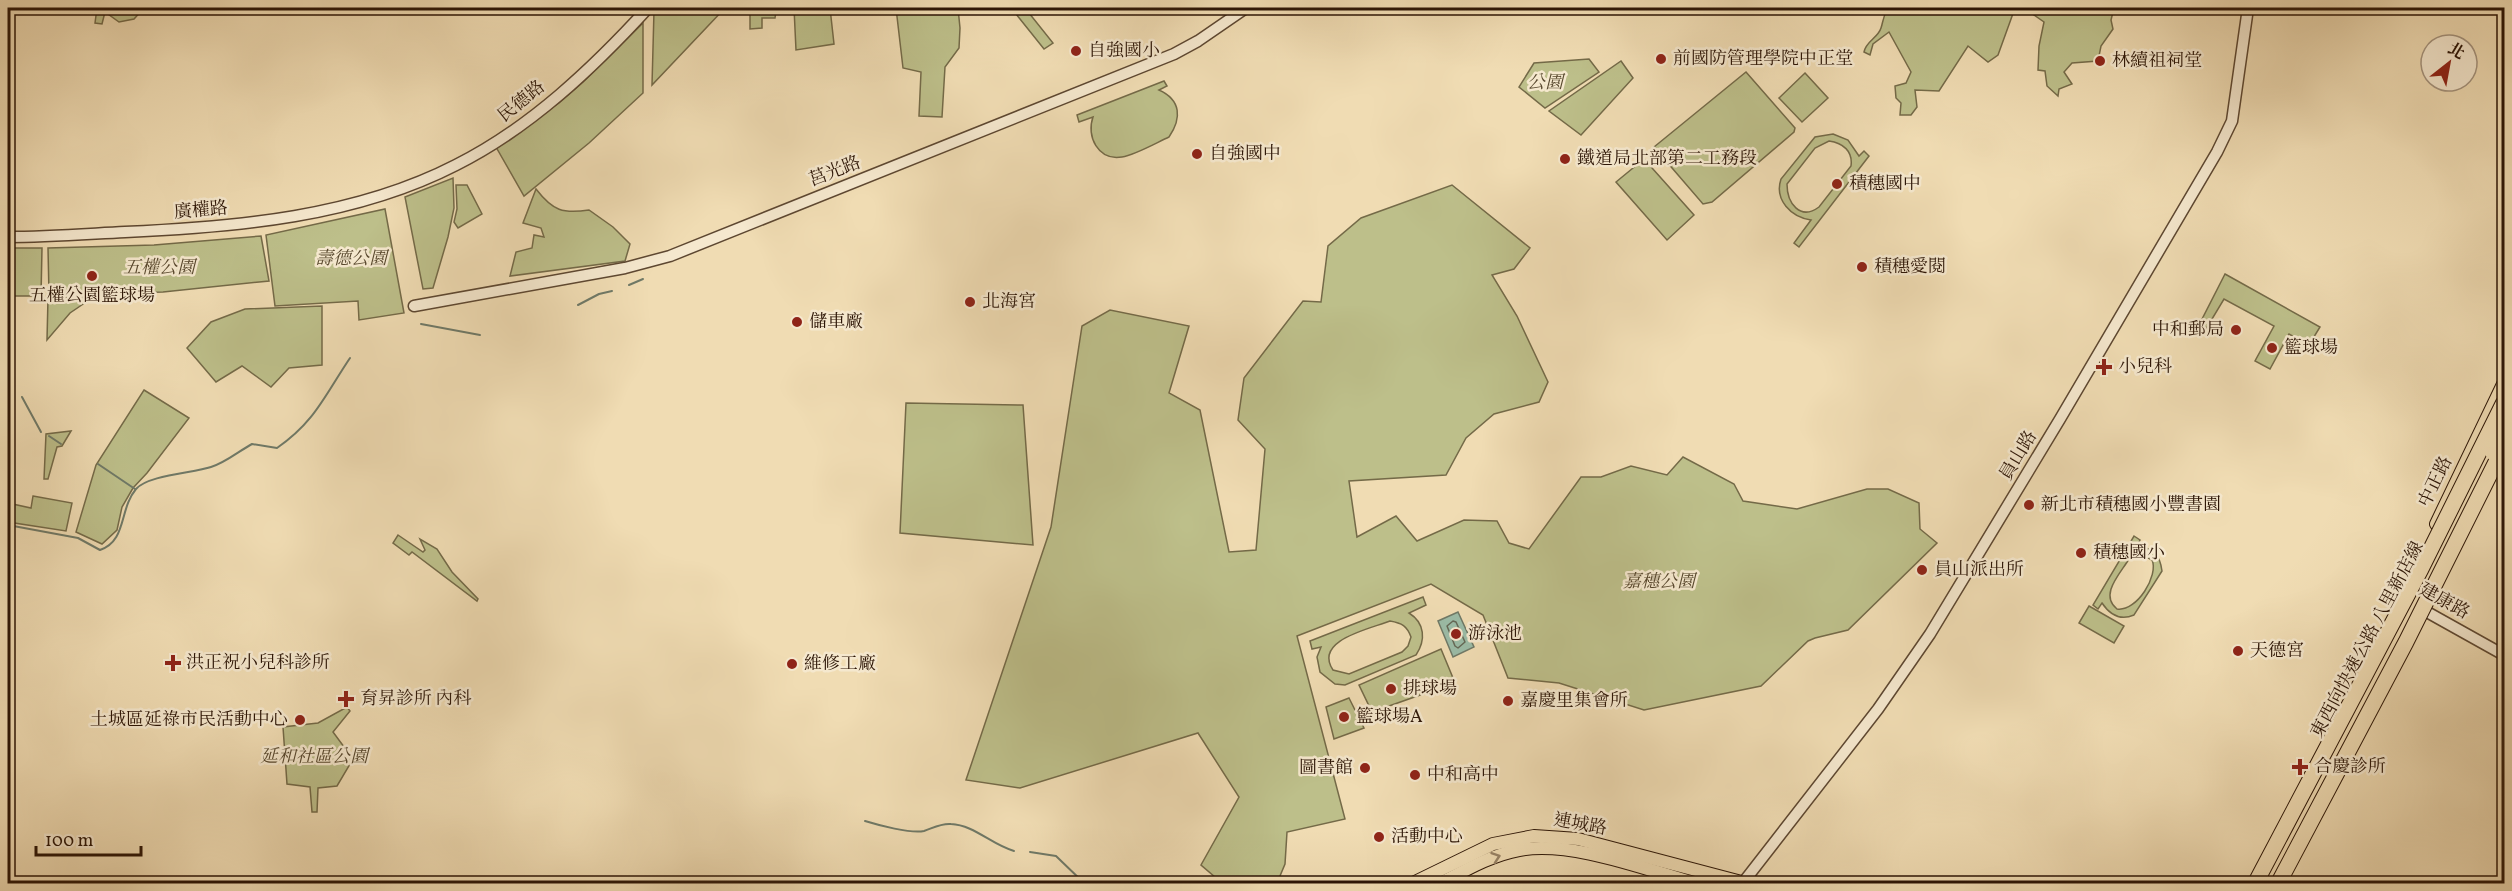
<svg xmlns="http://www.w3.org/2000/svg" width="2512" height="891" font-family="Vollkorn,'Noto Serif TC',serif">
<rect width="100%" height="100%" fill="#f0dcb3"/>
<filter id="stains"><feTurbulence type="fractalNoise" baseFrequency=".00333" numOctaves="4"/><feColorMatrix values="0 0 0 0 .2 0 0 0 0 .09 0 0 0 0 .02 0 0 0 .5 -.17"/></filter>
<radialGradient id="worn" r=".72"><stop offset=".6" stop-color="#630" stop-opacity="0"/><stop offset="1" stop-color="#630" stop-opacity=".3"/></radialGradient>
<!-- green -->
<g fill="#bdbf8a" stroke="#746a48" stroke-width="1.5" fill-rule="evenodd">
<polygon points="97,8 144,8 134,19 119,22 105,12 102,24 95,23"/>
<polygon points="658,8 725,8 652,85 654,11"/>
<polygon points="750,8 830,8 834,44 796,50 794,8 776,11 775,18 762,18 762,28 750,29"/>
<polygon points="896,8 958,8 960,28 959,48 945,67 942,117 919,116 921,72 903,68"/>
<polygon points="1025,8 1053,43 1044,49 1016,14"/>
<path d="M1904,8H2015L1998,55L1988,62L1968,46L1939,91L1915,90L1917,107L1911,115H1900L1901,103L1896,98L1895,86L1906,83L1911,72L1889,32L1873,44L1870,55L1864,52C1866,41 1878,38 1881,28C1883,22 1883,17 1887,10Z"/>
<polygon points="2024,8 2114,8 2111,20 2113,29 2101,46 2098,61 2072,63 2064,72 2072,84 2059,89 2058,96 2047,86 2045,71 2038,70 2039,46 2044,22"/>
<polygon points="643,23 643,93 589,143 524,196 496,147 559,103 583,82"/>
<polygon points="1589,59 1599,72 1545,108 1519,87 1534,63"/>
<polygon points="1621,61 1633,78 1581,135 1549,111"/>
<polygon points="1746,72 1795,128 1794,132 1712,202 1703,204 1654,147"/>
<polygon points="1805,73 1828,98 1802,122 1779,98"/>
<path d="M1164,81L1167,86L1159,90C1181,100 1182,118 1169,137C1156,143 1135,155 1122,157C1098,161 1086,136 1093,117L1079,122L1077,115Z"/>
<path d="M1833,134L1848,140L1859,156L1864,151L1869,156L1799,247L1794,243L1811,220C1791,217 1774,200 1781,179L1815,137ZM1829,141C1843,143 1853,151 1851,166L1819,207C1800,221 1787,203 1787,184L1815,148Z"/>
<polygon points="1644,159 1694,215 1667,240 1616,182"/>
<polygon points="453,178 454,208 448,237 433,288 423,289 405,197"/>
<polygon points="456,185 467,185 482,214 458,228 454,222 457,209"/>
<polygon points="1452,185 1530,248 1514,269 1492,275 1517,316 1548,382 1539,402 1494,414 1466,438 1446,475 1349,481 1357,537 1396,516 1417,541 1464,520 1497,521 1509,543 1529,549 1581,477 1601,477 1631,466 1667,475 1683,457 1734,484 1743,501 1797,509 1867,489 1888,489 1919,503 1920,529 1937,543 1848,630 1815,638 1808,641 1761,686 1644,710 1559,683 1508,678 1483,615 1431,584 1297,636 1345,819 1287,832 1285,864 1277,883 1222,883 1201,865 1239,797 1198,733 1020,788 966,780 1051,527 1082,326 1110,310 1189,326 1169,393 1200,410 1229,552 1256,550 1265,449 1238,420 1244,378 1303,301 1321,302 1328,246 1361,218"/>
<path d="M536,189C553,211 563,214 589,210L613,227L630,244L625,261L510,276L516,252L532,248L534,235L544,237L541,228L523,223Z"/>
<polygon points="385,209 404,313 359,320 358,301 275,306 266,235"/>
<polygon points="261,236 269,281 163,292 49,295 48,248 154,245"/>
<polygon points="8,248 42,248 41,296 8,296"/>
<polygon points="2225,274 2320,327 2309,345 2289,334 2270,369 2255,361 2274,326 2224,299 2203,334 2196,331"/>
<polygon points="95,296 70,313 47,340 48,298"/>
<polygon points="322,306 322,365 289,368 271,387 242,366 216,382 187,348 211,322 245,309"/>
<polygon points="144,390 189,418 147,473 133,488 122,507 117,530 102,544 76,532 96,465"/>
<polygon points="906,403 1023,405 1033,545 900,533"/>
<polygon points="71,431 62,446 57,447 48,479 44,479 46,434"/>
<polygon points="33,496 72,503 66,531 8,522 8,503 31,508"/>
<polygon points="398,535 423,552 425,550 420,539 437,549 452,572 478,599 477,601 412,552 409,555 393,543"/>
<path d="M2134,536L2140,540L2137,547C2153,547 2160,555 2162,571L2134,615C2120,621 2110,615 2102,603L2098,609L2093,605ZM2143,555L2152,560C2159,575 2137,612 2117,609C2099,595 2120,574 2129,559Z"/>
<path d="M1423,597L1426,605L1409,613C1425,623 1426,640 1416,655L1345,685L1335,684L1320,672L1317,657L1321,647L1312,649L1310,641ZM1390,621C1402,623 1407,626 1411,637L1408,646L1402,652L1349,674L1333,670C1313,640 1370,629 1390,621Z"/>
<polygon points="2089,606 2124,626 2114,643 2079,623"/>
<polygon points="1441,649 1453,678 1423,694 1372,712 1359,685"/>
<polygon points="1349,698 1364,728 1334,739 1326,707"/>
<polygon points="347,707 350,711 333,732 353,759 337,786 318,788 317,812 312,812 310,787 287,784 283,727 318,723"/>
</g>
<!-- water -->
<polygon fill="#9bbca7" stroke="#6f7967" stroke-width="1.5" points="1458,612 1474,647 1453,657 1438,621"/>
<g fill="none" stroke-linecap="round" stroke-linejoin="round">
<!-- shore -->
<polygon stroke="#646856" stroke-width="1.5" points="1453,621 1456,622 1465,642 1458,648 1455,646 1447,626"/>
<!-- stream -->
<g stroke="#6f7967" stroke-width="2">
<polyline points="629,285 643,279"/>
<polyline points="578,305 599,294 612,291"/>
<polyline points="421,324 480,335"/>
<polyline points="22,397 41,432"/>
<polyline points="49,436 61,444"/>
<polyline points="98,464 135,489"/>
<path d="M8,525L78,538L100,550C127,541 119,509 136,489C148,475 193,473 211,467C225,463 239,451 252,444L277,448C315,422 325,395 350,358"/>
<path d="M865,821C878,825 911,834 924,831C933,828 941,823 951,824C974,825 992,845 1014,851"/>
<polyline points="1030,852 1056,856 1085,884"/>
</g>
<defs>
<g id="minor">
<path d="M8,237C47,237 86,234 125,232C237,227 355,217 456,165C530,128 593,68 648,8"/>
<polyline points="414,306 625,268 670,256 1174,54 1198,41 1246,8"/>
<polyline points="2418,607 2504,655"/>
<polyline points="1742,884 1878,709 1930,634 2060,419 2217,152 2232,121 2248,8"/>
</g>
<g id="major">
<polyline points="2503,8 2504,9"/>
<polyline points="2436,524 2504,382"/>
<polyline points="2414,605 2504,421"/>
<polyline points="1411,884 1493,844 1534,836 1578,839 1749,884"/>
<path d="M1439,884C1464,871 1491,855 1519,850C1571,840 1647,870 1698,884"/>
</g>
<polyline id="highway" points="2267,884 2414,605"/>
</defs>
<!-- minor casing -->
<use href="#minor" stroke="#5d4731" stroke-width="13"/>
<!-- major casing -->
<use href="#major" stroke="#2c1506" stroke-width="14"/>
<!-- highway casing -->
<use href="#highway" stroke="#2c1506" stroke-width="17"/>
<!-- minor -->
<use href="#minor" stroke="#f5e8ce" stroke-width="10"/>
<!-- major -->
<use href="#major" stroke="#f0dcb3" stroke-width="12"/>
<!-- highway -->
<use href="#highway" stroke="#f0dcb3" stroke-width="15"/>
<defs>
<g id="highway-bridge">
<polyline points="2493,453 2504,430"/>
<polyline points="2255,884 2421,569 2504,402"/>
<polyline points="2278,884 2406,642 2504,446"/>
</g>
</defs>
<!-- highway-bridge casing -->
<use href="#highway-bridge" stroke="#2c1506" stroke-width="17" stroke-linecap="butt"/>
<!-- highway-bridge -->
<use href="#highway-bridge" stroke="#f0dcb3" stroke-width="15"/>
</g>
<!-- one-way arrows -->
<defs><path id="oneway-chevron" d="M-2-3.5L2.5 0L-2 3.5" fill="none" stroke-width="1.6" stroke-linecap="round" stroke-linejoin="round" transform="scale(1.5)"/></defs>
<use stroke="#988265" href="#oneway-chevron" transform="translate(1496 857) rotate(-19)"/>
<!-- markers -->
<g fill="#8f2418" stroke="#f5e8ce" stroke-width="2">
<circle cx="1076" cy="51" r="6"/>
<circle cx="1661" cy="59" r="6"/>
<circle cx="2100" cy="61" r="6"/>
<circle cx="1197" cy="154" r="6"/>
<circle cx="1565" cy="159" r="6"/>
<circle cx="1837" cy="184" r="6"/>
<circle cx="1862" cy="267" r="6"/>
<circle cx="92" cy="276" r="6"/>
<circle cx="970" cy="302" r="6"/>
<circle cx="797" cy="322" r="6"/>
<circle cx="2236" cy="330" r="6"/>
<circle cx="2272" cy="348" r="6"/>
<path d="M2101 358h6v6h6v6h-6v6h-6v-6h-6v-6h6z"/>
<circle cx="2029" cy="505" r="6"/>
<circle cx="2081" cy="553" r="6"/>
<circle cx="1922" cy="570" r="6"/>
<circle cx="1456" cy="634" r="6"/>
<circle cx="2238" cy="651" r="6"/>
<path d="M170 654h6v6h6v6h-6v6h-6v-6h-6v-6h6z"/>
<circle cx="792" cy="664" r="6"/>
<circle cx="1391" cy="689" r="6"/>
<path d="M343 690h6v6h6v6h-6v6h-6v-6h-6v-6h6z"/>
<circle cx="1508" cy="701" r="6"/>
<circle cx="1344" cy="717" r="6"/>
<circle cx="300" cy="720" r="6"/>
<path d="M2297 758h6v6h6v6h-6v6h-6v-6h-6v-6h6z"/>
<circle cx="1365" cy="768" r="6"/>
<circle cx="1415" cy="775" r="6"/>
<circle cx="1379" cy="837" r="6"/>
</g>
<g text-anchor="middle" dominant-baseline="central" stroke-width="5" stroke-linejoin="round" paint-order="stroke">
<!-- poi labels -->
<g font-size="18" fill="#2c1506" stroke="#f5e8ce" text-anchor="start">
<text x="1088" y="51">自強國小</text>
<text x="1673" y="59">前國防管理學院中正堂</text>
<text x="2112" y="61">林續祖祠堂</text>
<text x="1209" y="154">自強國中</text>
<text x="1577" y="159">鐵道局北部第二工務段</text>
<text x="1849" y="184">積穗國中</text>
<text x="1874" y="267">積穗愛閱</text>
<text x="92" y="296" text-anchor="middle">五權公園籃球場</text>
<text x="982" y="302">北海宮</text>
<text x="809" y="322">儲車廠</text>
<text x="2224" y="330" text-anchor="end">中和郵局</text>
<text x="2284" y="348">籃球場</text>
<text x="2118" y="367">小兒科</text>
<text x="2041" y="505">新北市積穗國小豐書園</text>
<text x="2093" y="553">積穗國小</text>
<text x="1934" y="570">員山派出所</text>
<text x="1468" y="634">游泳池</text>
<text x="2250" y="651">天德宮</text>
<text x="186" y="663">洪正祝小兒科診所</text>
<text x="804" y="664">維修工廠</text>
<text x="1403" y="689">排球場</text>
<text x="360" y="699">育昇診所 內科</text>
<text x="1520" y="701">嘉慶里集會所</text>
<text x="1356" y="717">籃球場A</text>
<text x="288" y="720" text-anchor="end">土城區延祿市民活動中心</text>
<text x="2314" y="767">合慶診所</text>
<text x="1353" y="768" text-anchor="end">圖書館</text>
<text x="1427" y="775">中和高中</text>
<text x="1391" y="837">活動中心</text>
</g>
<!-- park labels -->
<g font-size="18" font-style="italic" fill="#58482e" stroke="#f5e8ce">
<text x="1545" y="83">公園</text>
<text x="351" y="259">壽德公園</text>
<text x="159" y="268">五權公園</text>
<text x="1659" y="582">嘉穗公園</text>
<text x="314" y="757">延和社區公園</text>
</g>
<!-- street labels -->
<g font-size="18" fill="#2c1506" stroke="#f5e8ce">
<text transform="translate(522 102) rotate(-39)">民德路</text>
<text transform="translate(835 172) rotate(-21)">莒光路</text>
<text transform="translate(201 211) rotate(-5)">廣權路</text>
<text transform="translate(2019 456) rotate(-59)">員山路</text>
<text transform="translate(2436 482) rotate(-64)">中正路</text>
<text transform="translate(2444 602) rotate(29)">建康路</text>
<text transform="translate(2368 640) rotate(-62)">東西向快速公路 八里新店線</text>
<text transform="translate(1580 825) rotate(10)">連城路</text>
</g>
</g>
<!-- margin -->
<rect width="2512" height="891" fill="none" stroke="#f0dcb3" stroke-width="30"/>
<rect x="9" y="9" width="2494" height="873" fill="none" stroke="#2c1506" stroke-width="3"/>
<rect x="15" y="15" width="2482" height="861" fill="none" stroke="#2c1506" stroke-width="1.5"/>
<!-- north arrow -->
<g transform="translate(2449 63) rotate(31)"><circle r="28" fill="#f5e8ce" stroke="#a5947e" stroke-width="1.5"/>
<path d="M0-4.5L10 22L0 15L-10 22Z" fill="#8f2418"/>
<text y="-9" font-size="16" font-weight="bold" text-anchor="middle" fill="#2c1506">北</text>
</g>
<!-- scale -->
<path d="M36 846v9h105v-9" fill="none" stroke="#2c1506" stroke-width="3"/>
<text x="45" y="846" font-size="18" fill="#2c1506" stroke="#f5e8ce" stroke-width="4.5" paint-order="stroke">100 m</text>
<rect width="100%" height="100%" filter="url(#stains)"/>
<rect width="100%" height="100%" fill="url(#worn)"/>
</svg>
